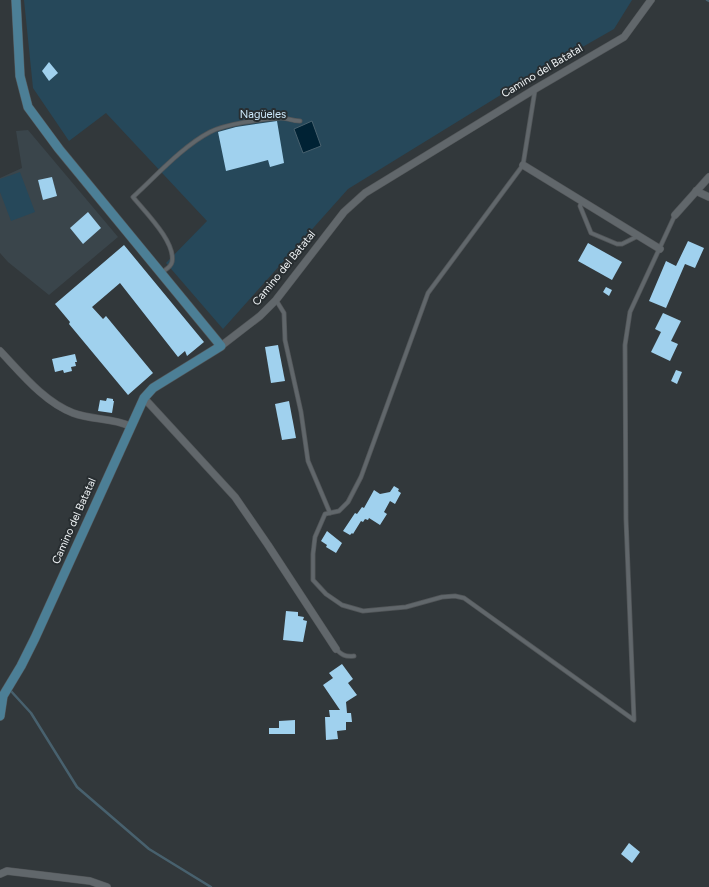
<svg xmlns="http://www.w3.org/2000/svg" width="709" height="887" font-family="Figtree,sans-serif">
<rect width="100%" height="100%" fill="#32383b"/>
<!-- built -->
<polygon fill="#3a454b" points="28,130 118,237 49,295 8,262 0,253 0,178 22,168 16,131"/>
<!-- green -->
<g fill="#26485a">
<polygon points="24,0 632,0 614,29 530,77 348,189 223,329 166,263 207,221 106,113 69,141 33,88"/>
<polygon points="20,172 35,212 11,221 0,192 0,179"/>
</g>
<!-- water -->
<polygon fill="#002234" stroke="#48616e" points="312,121 321,146 303,153 294,129"/>
<g fill="none" stroke-linecap="round" stroke-linejoin="round">
<!-- stream -->
<g stroke="#48616e" stroke-width="2.5">
<polyline points="707,0 709,1"/>
<polyline points="10,690 31,713 77,787 149,849 211,887"/>
</g>
</g>
<!-- building -->
<g fill="#a0d1ee">
<polygon points="49,62 58,73 49,81 42,71"/>
<polygon points="277,121 284,163 270,167 268,160 226,171 218,132 236,127"/>
<polygon points="52,177 57,196 43,200 38,180"/>
<polygon points="88,212 101,228 83,244 70,228"/>
<polygon points="688,241 704,248 695,268 685,264 666,308 649,301 666,261 676,266"/>
<polygon points="588,243 622,262 612,280 578,261"/>
<polygon points="124,245 204,342 187,356 185,351 178,357 120,283 92,307 103,319 106,316 153,373 128,395 69,324 70,322 55,304"/>
<polygon points="606,287 612,290 609,296 603,292"/>
<polygon points="663,313 681,321 671,341 678,344 670,361 651,352 661,332 655,329"/>
<polygon points="278,345 285,381 271,383 265,347"/>
<polygon points="75,354 77,362 75,362 76,366 71,367 72,371 64,373 63,370 55,372 52,359"/>
<polygon points="676,370 682,372 677,384 671,381"/>
<polygon points="107,398 113,399 113,401 114,401 112,413 98,411 100,400 106,401"/>
<polygon points="289,401 296,438 282,440 275,404"/>
<polygon points="394,486 399,489 398,491 401,493 395,504 390,501 384,512 387,514 380,525 369,518 368,520 365,519 363,522 361,521 353,534 352,533 350,535 343,531 355,513 357,514 362,507 364,508 374,490 380,494 390,492"/>
<polygon points="327,531 342,543 336,553 326,547 327,545 321,541"/>
<polygon points="286,611 298,612 298,616 304,617 303,620 307,621 303,642 283,640"/>
<polygon points="342,664 353,679 348,683 357,695 346,702 347,713 351,713 352,722 346,722 346,730 337,731 338,739 326,740 325,717 330,717 329,710 340,710 323,685 333,678 329,673"/>
<polygon points="295,720 295,734 269,734 269,728 279,728 279,721"/>
<polygon points="629,843 640,852 632,863 621,854"/>
</g>
<g fill="none" stroke-linecap="round" stroke-linejoin="round">
<defs>
<g id="lane">
<polyline points="535,90 523,165 428,293 361,477 348,502 339,511 325,514 315,537 313,554 313,580 326,594 342,605 363,611 406,607 442,597 455,596 464,598 634,720 626,519 625,345 630,312 675,215"/>
<polyline points="582,201 580,206 591,233 617,244 622,244 638,236"/>
<path d="M161,273C165,270 171,267 172,262C176,242 145,212 133,197C156,176 183,146 210,132C225,124 262,119 279,118C285,117 291,121 300,121"/>
<polyline points="276,300 284,313 285,340 301,412 308,461 330,513"/>
<path d="M336,649C342,655 345,657 354,656"/>
</g>
<g id="street">
<polyline points="523,165 660,249"/>
<polyline points="696,191 709,197"/>
<polyline points="675,215 709,177"/>
<polyline points="221,346 260,316 276,300 344,212 365,193 535,89 624,37 651,0"/>
<path d="M0,351C21,373 44,402 73,413C92,420 112,418 130,426"/>
<polyline points="144,398 235,497 268,545 336,649"/>
<polyline points="0,874 7,871 90,881 107,887"/>
</g>
<polyline id="secondary" points="0,716 3,696 21,666 35,638 144,398 153,388 221,346 59,149 28,107 20,76 16,0"/>
</defs>
<!-- lane casing -->
<use href="#lane" stroke="#525659" stroke-width="5"/>
<!-- street casing -->
<use href="#street" stroke="#525659" stroke-width="8"/>
<!-- secondary casing -->
<use href="#secondary" stroke="#525659" stroke-width="10"/>
<!-- lane -->
<use href="#lane" stroke="#61676b" stroke-width="3.5"/>
<!-- street -->
<use href="#street" stroke="#61676b" stroke-width="7"/>
<!-- secondary -->
<use href="#secondary" stroke="#4c7f96" stroke-width="9"/>
</g>
<g text-anchor="middle" dominant-baseline="central" stroke-width="4" stroke-linejoin="round" paint-order="stroke">
<!-- street labels -->
<g font-size="11" fill="#f0f4f6" stroke="#282e31">
<text transform="translate(542 71) rotate(-31)">Camino del Batatal</text>
<text transform="translate(284 268) rotate(-51)">Camino del Batatal</text>
<text transform="translate(74 521) rotate(-66)">Camino del Batatal</text>
</g>
<!-- park labels -->
<g font-size="11" fill="#cde9fb" stroke="#282e31">
<text x="263" y="114">Nagüeles</text>
</g>
</g>
</svg>
